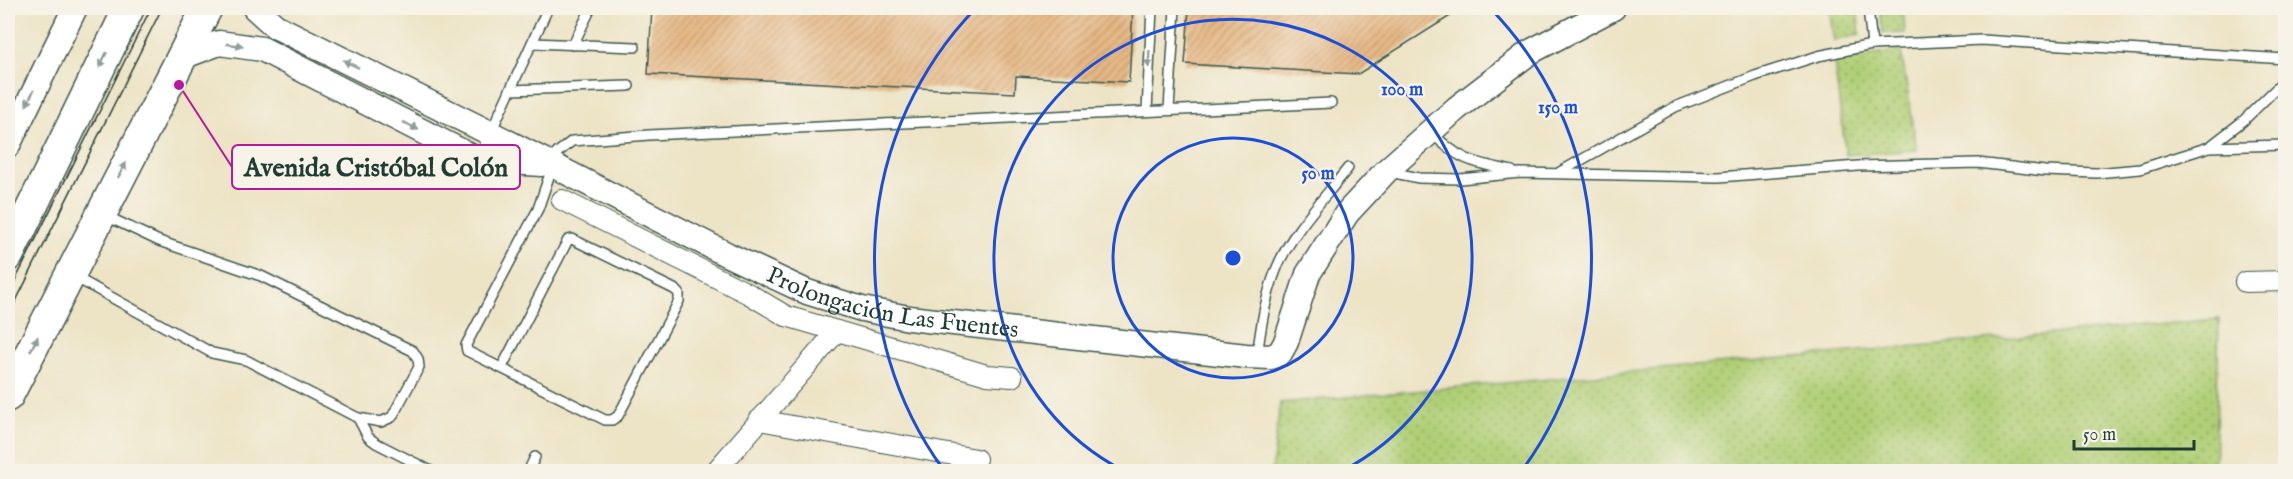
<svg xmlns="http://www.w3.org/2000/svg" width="2293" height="479" font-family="'IM FELL English',serif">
<defs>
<pattern id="green-dots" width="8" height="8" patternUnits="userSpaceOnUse" patternTransform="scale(1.5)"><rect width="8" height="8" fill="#b0cf76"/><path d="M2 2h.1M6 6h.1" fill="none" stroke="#8fa962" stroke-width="1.8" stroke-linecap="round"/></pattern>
<pattern id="building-hatch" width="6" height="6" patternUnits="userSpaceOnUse" patternTransform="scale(1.5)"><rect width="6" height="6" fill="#e8b986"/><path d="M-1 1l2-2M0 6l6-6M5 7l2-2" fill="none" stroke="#bb986e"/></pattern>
</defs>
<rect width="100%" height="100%" fill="#f7f3e8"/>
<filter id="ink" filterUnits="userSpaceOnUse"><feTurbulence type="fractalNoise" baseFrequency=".0167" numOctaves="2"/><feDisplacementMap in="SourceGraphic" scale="12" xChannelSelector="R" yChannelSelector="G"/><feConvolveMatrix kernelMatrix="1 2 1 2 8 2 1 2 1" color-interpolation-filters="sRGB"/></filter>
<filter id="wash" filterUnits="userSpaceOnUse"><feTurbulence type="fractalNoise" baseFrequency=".008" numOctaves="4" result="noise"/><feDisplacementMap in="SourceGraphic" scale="24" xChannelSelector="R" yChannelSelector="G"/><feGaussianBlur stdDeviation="1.35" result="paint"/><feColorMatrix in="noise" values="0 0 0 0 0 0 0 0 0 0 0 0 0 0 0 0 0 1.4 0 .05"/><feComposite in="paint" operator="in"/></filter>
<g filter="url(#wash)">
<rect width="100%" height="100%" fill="#ede4c6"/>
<!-- green -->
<g fill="url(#green-dots)" stroke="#688655" stroke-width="1.5">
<polygon points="1829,8 1857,8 1860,34 1834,41"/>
<polygon points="1880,8 1903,8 1905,33 1883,33"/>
<polygon points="1901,50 1917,150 1846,155 1834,62"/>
<polygon points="2219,319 2215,471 1272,471 1280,403"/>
</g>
<g id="blocks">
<!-- building -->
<g fill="url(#building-hatch)">
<polygon points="652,8 1133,8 1129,82 1016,76 1015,93 648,74"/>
<polygon points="1189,8 1463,8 1358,74 1185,64"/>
</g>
</g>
</g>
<g filter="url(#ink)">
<use href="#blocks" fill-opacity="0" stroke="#3e564a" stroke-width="1.5"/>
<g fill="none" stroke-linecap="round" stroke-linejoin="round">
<defs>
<g id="service">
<polyline points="1868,8 1872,45"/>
<polyline points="532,43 635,47"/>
<polyline points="573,45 591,8"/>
<polyline points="510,90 629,86"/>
<polyline points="1169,110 1175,8"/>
<polyline points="1147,111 1152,8"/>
<path d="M1432,133C1461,162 1473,162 1512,171"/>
<polyline points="2209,147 2286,145"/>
<polyline points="479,158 548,8"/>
<polyline points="1390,172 1419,178 1460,179 1520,173 1719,177 1858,166 1978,163 2045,171 2096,173 2140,169 2209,147 2243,121 2286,79"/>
<polyline points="1560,172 1675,107 1755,76 1818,56 1872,45 1982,40 2286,59"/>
<polyline points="104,215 159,241 261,276 413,351 418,359 419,367 392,417 381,422 358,418"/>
<polyline points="73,276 212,353 246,360 358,418 368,437 376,443 433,472"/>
<path d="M1257,356C1261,327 1265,298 1276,270C1291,232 1323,200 1348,168"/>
<polyline points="502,367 568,240 572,239 674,289 679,293 679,301 618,416 612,420 605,420 467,351 466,345 538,209 557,153 572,141 649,135 1331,103"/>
<polyline points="528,472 535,457"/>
</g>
<g id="minor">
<polyline points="562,200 749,294 786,316 987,375 1012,377"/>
<polyline points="2245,282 2286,281"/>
<polyline points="759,420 976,459"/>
<polyline points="715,472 837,331"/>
</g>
<g id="tertiary">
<path id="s1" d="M255,8L275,26L490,133L728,255L807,292L862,309L909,318L1246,356L1271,357L1280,353L1286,342L1308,274L1347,213L1386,171L1457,108L1530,52L1613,8"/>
<polyline points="179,58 219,43 262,49 478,160 542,164"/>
<polyline points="8,145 75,8"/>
</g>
<g id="primary">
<polyline points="8,256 129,8"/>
<polyline points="8,396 207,8"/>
</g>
</defs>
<!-- service casing -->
<use href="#service" stroke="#3e564a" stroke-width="12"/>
<!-- minor casing -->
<use href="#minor" stroke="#3e564a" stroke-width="22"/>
<!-- tertiary casing -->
<use href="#tertiary" stroke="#3e564a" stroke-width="27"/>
<!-- primary casing -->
<use href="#primary" stroke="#3e564a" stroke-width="33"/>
<!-- service -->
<use href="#service" stroke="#fff" stroke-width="9"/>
<!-- minor -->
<use href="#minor" stroke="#fff" stroke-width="20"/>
<!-- tertiary -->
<use href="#tertiary" stroke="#fff" stroke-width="24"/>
<!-- primary -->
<use href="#primary" stroke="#fff" stroke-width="30"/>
<!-- tram -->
<g stroke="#1f3d34" stroke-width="1.5">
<polyline points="8,295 151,8"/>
<polyline points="8,317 162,8"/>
</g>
</g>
<!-- one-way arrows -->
<defs><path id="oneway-solid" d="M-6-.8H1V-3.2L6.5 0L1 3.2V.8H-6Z" transform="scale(1.5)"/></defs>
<g fill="#8f9e9a">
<use href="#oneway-solid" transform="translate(235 45) rotate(8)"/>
<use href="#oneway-solid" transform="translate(1149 59) rotate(93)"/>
<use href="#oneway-solid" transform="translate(103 60) rotate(116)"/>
<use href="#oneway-solid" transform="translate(351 64) rotate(-154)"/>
<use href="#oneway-solid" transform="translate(30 98) rotate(116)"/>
<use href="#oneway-solid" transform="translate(411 126) rotate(27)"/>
<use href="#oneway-solid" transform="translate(122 170) rotate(-63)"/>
<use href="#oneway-solid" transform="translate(34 344) rotate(-63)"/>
</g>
</g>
<!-- distance rings -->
<g fill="none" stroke="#1d4ed8" stroke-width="3">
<circle cx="1233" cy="258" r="120"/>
<path d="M1124 471A239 239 0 1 1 1342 471"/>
<path d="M943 469A359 359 0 0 1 975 9M1491 9A359 359 0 0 1 1523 469"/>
</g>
<g text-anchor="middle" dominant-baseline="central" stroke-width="5" stroke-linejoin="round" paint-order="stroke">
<!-- street labels -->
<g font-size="24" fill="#1f3d34" stroke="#f7f3e8">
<text stroke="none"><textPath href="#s1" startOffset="708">Prolongación Las Fuentes</textPath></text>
</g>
</g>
<circle cx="1233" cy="258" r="9" fill="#1d4ed8" stroke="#f7f3e8" stroke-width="3"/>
<g font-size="18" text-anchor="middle" font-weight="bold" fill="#1d4ed8" stroke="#f7f3e8" stroke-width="5" stroke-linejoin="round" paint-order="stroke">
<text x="1402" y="95">100 m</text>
<text x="1558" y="113">150 m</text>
<text x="1318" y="179">50 m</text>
</g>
<!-- callouts -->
<path fill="none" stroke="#b5179e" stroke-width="2" d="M179 85L232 167"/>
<circle fill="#b5179e" stroke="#f7f3e8" stroke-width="2" cx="179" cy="85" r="6"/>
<rect fill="#f7f3e8" stroke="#b5179e" stroke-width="2" x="232" y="145" width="288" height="44" rx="6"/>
<g font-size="26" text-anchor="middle" font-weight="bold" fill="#1f3d34">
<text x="376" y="176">Avenida Cristóbal Colón</text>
</g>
<!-- margin -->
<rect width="2293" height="479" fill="none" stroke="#f7f3e8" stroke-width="30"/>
<!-- scale -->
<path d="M2074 440v9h120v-9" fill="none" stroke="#1f3d34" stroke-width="3"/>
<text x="2083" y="440" font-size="18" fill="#1f3d34" stroke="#f7f3e8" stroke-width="4.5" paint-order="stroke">50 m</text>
</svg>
